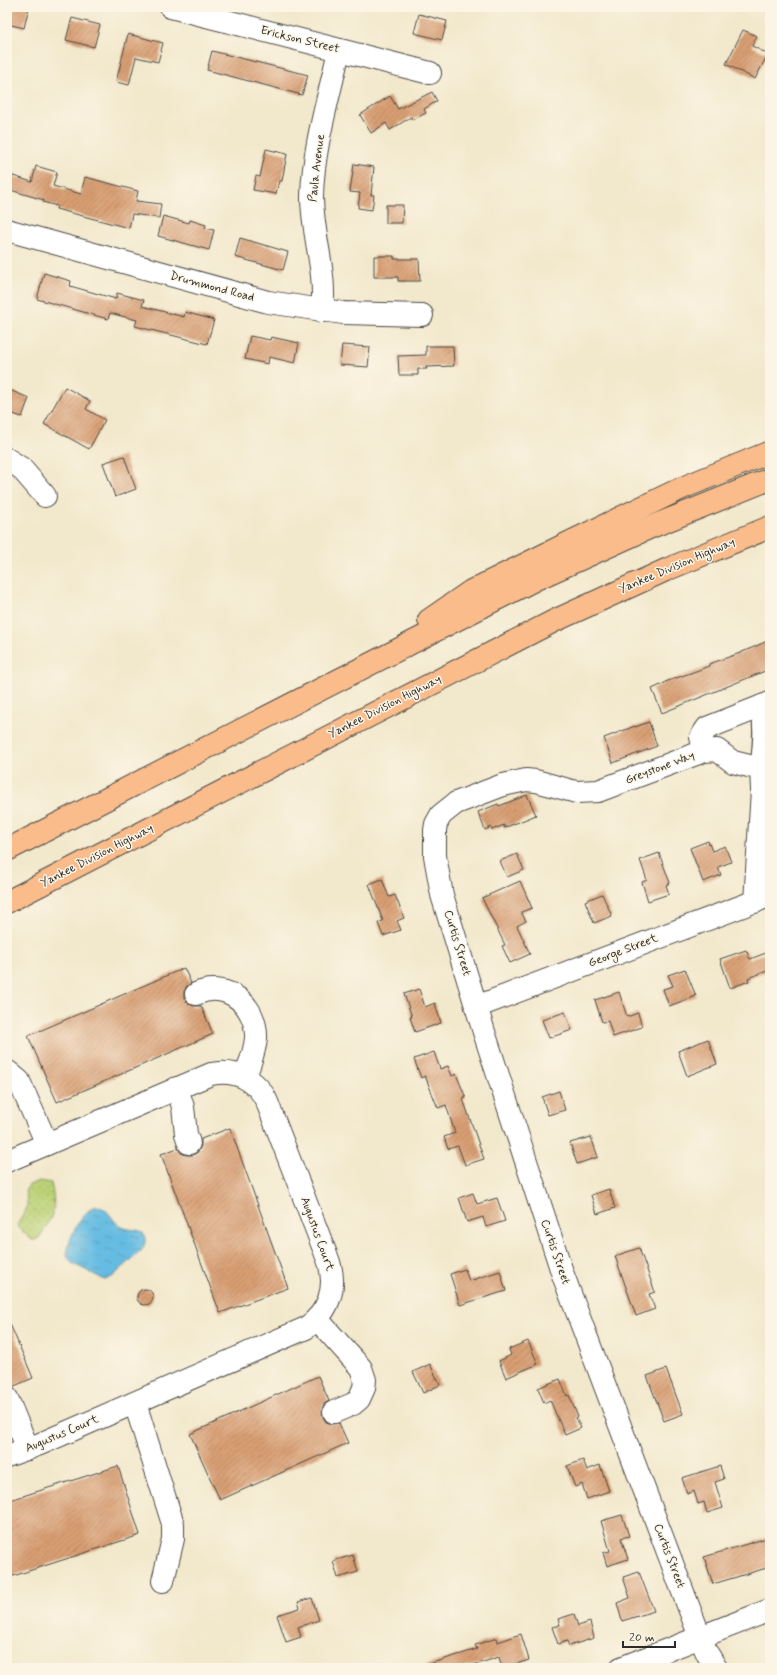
<svg xmlns="http://www.w3.org/2000/svg" width="777" height="1675" font-family="Mynerve,sans-serif">
<defs>
<pattern id="park-dots" width="8" height="8" patternUnits="userSpaceOnUse"><rect width="8" height="8" fill="#bad175"/><path d="M2 2h.1M6 6h.1" fill="none" stroke="#a0b465" stroke-width="1.8" stroke-linecap="round"/></pattern>
<pattern id="water-ripples" width="26" height="14" patternUnits="userSpaceOnUse"><rect width="26" height="14" fill="#65bce2"/><path d="M2 4q2-2 4 0t4 0M15 11q2-2 4 0t4 0" fill="none" stroke="#5399b7"/></pattern>
<pattern id="building-hatch" width="6" height="6" patternUnits="userSpaceOnUse"><rect width="6" height="6" fill="#d99f73"/><path d="M-1 1l2-2M0 6l6-6M5 7l2-2" fill="none" stroke="#b0825f"/></pattern>
</defs>
<rect width="100%" height="100%" fill="#fcf5e5"/>
<filter id="ink" filterUnits="userSpaceOnUse"><feTurbulence type="fractalNoise" baseFrequency=".025" numOctaves="2"/><feDisplacementMap in="SourceGraphic" scale="8" xChannelSelector="R" yChannelSelector="G"/><feConvolveMatrix kernelMatrix="1 2 1 2 8 2 1 2 1" color-interpolation-filters="sRGB"/></filter>
<filter id="wash" filterUnits="userSpaceOnUse"><feTurbulence type="fractalNoise" baseFrequency=".012" numOctaves="4" result="noise"/><feDisplacementMap in="SourceGraphic" scale="16" xChannelSelector="R" yChannelSelector="G"/><feGaussianBlur stdDeviation="0.9" result="paint"/><feColorMatrix in="noise" values="0 0 0 0 0 0 0 0 0 0 0 0 0 0 0 0 0 1.4 0 .05"/><feComposite in="paint" operator="in"/></filter>
<g filter="url(#wash)">
<rect width="100%" height="100%" fill="#f2e8cc"/>
<!-- park -->
<path fill="url(#park-dots)" stroke="#727e50" d="M40,1181L51,1183C57,1210 53,1216 39,1238L34,1240L28,1237L17,1225C26,1209 30,1209 25,1191L29,1185Z"/>
<!-- water -->
<path fill="url(#water-ripples)" stroke="#487486" d="M94,1207C109,1205 111,1222 122,1227C127,1230 135,1229 141,1231C147,1237 146,1244 141,1251L112,1277L105,1280L72,1263L67,1256C68,1239 79,1215 94,1207Z"/>
<g id="blocks">
<!-- building -->
<g fill="url(#building-hatch)">
<polygon points="7,7 29,7 24,28 7,24"/>
<polygon points="419,14 447,21 442,40 414,33"/>
<polygon points="72,18 100,25 94,47 66,40"/>
<polygon points="743,30 757,36 752,46 768,54 755,79 726,64"/>
<polygon points="128,34 163,43 158,62 136,57 129,85 116,82"/>
<polygon points="212,51 308,75 302,95 207,70"/>
<polygon points="432,92 437,101 424,109 426,113 412,120 411,117 390,130 386,123 371,133 360,115 390,96 398,109"/>
<polygon points="266,149 287,154 282,181 279,181 276,194 253,190 256,176 260,177"/>
<polygon points="354,164 374,167 371,195 374,195 372,210 358,208 360,193 350,192"/>
<polygon points="36,166 57,172 53,186 81,194 85,177 138,191 136,201 161,204 159,218 132,214 129,228 56,209 57,206 43,202 44,200 7,189 7,174 32,182"/>
<polygon points="386,205 403,205 402,223 386,223"/>
<polygon points="163,216 189,223 190,220 206,225 205,228 214,230 209,250 158,236"/>
<polygon points="240,238 288,252 283,270 235,257"/>
<polygon points="374,256 394,256 394,259 419,259 420,281 398,281 398,277 374,277"/>
<polygon points="44,273 71,281 70,286 116,299 117,293 144,300 142,306 184,317 185,312 214,320 207,344 135,326 137,320 110,313 108,319 37,299"/>
<polygon points="250,336 270,340 271,337 299,343 295,363 269,357 268,364 245,359"/>
<polygon points="342,345 370,347 368,367 340,365"/>
<polygon points="426,346 453,346 454,366 426,367 427,369 418,369 418,375 399,375 398,356 426,355"/>
<polygon points="65,387 90,401 86,409 105,420 89,449 44,424"/>
<polygon points="7,389 29,398 22,417 7,412"/>
<polygon points="124,456 136,489 115,497 103,463"/>
<polygon points="770,640 770,669 662,713 652,689 665,683 665,682 696,671 709,666 709,664 740,653"/>
<polygon points="649,722 657,746 613,763 604,738 635,726 635,727"/>
<polygon points="527,795 536,815 504,828 504,825 492,830 491,827 485,830 478,812 498,804 499,806"/>
<polygon points="708,841 712,851 725,846 731,862 718,867 721,875 703,882 690,848"/>
<polygon points="659,853 670,883 666,885 669,894 648,901 642,882 647,880 640,860"/>
<polygon points="517,854 524,870 507,877 500,861"/>
<polygon points="382,879 389,897 395,895 404,918 397,921 401,930 383,936 378,923 383,921 369,884"/>
<polygon points="520,881 532,908 521,912 526,921 517,926 530,954 510,963 502,946 505,945 482,898"/>
<polygon points="602,894 612,916 594,923 585,901"/>
<polygon points="746,950 750,959 766,953 770,964 770,970 748,978 749,981 730,988 720,959"/>
<polygon points="184,968 191,983 187,986 184,991 184,998 188,1003 193,1006 201,1006 213,1034 57,1102 28,1036"/>
<polygon points="685,969 696,996 669,1006 663,989 673,986 668,975"/>
<polygon points="419,989 425,1007 435,1003 441,1023 415,1032 410,1017 412,1017 404,994"/>
<polygon points="619,992 627,1017 638,1013 642,1027 613,1037 608,1021 602,1022 595,1000"/>
<polygon points="565,1012 572,1030 549,1038 542,1020"/>
<polygon points="708,1039 717,1064 687,1076 678,1051"/>
<polygon points="434,1052 440,1069 448,1066 452,1076 456,1074 466,1098 463,1099 484,1159 465,1165 458,1146 448,1149 444,1137 455,1133 446,1105 438,1108 425,1076 421,1078 414,1059"/>
<polygon points="559,1091 565,1110 548,1115 542,1097"/>
<polygon points="230,1128 288,1288 220,1313 161,1154 178,1148 181,1153 186,1155 193,1155 198,1152 201,1146 201,1139"/>
<polygon points="591,1137 598,1157 577,1164 570,1143"/>
<polygon points="609,1189 615,1208 597,1214 591,1195"/>
<polygon points="473,1193 477,1204 497,1198 505,1221 486,1227 483,1217 467,1222 459,1198"/>
<polygon points="639,1248 655,1292 649,1294 655,1309 636,1316 615,1256"/>
<polygon points="465,1269 469,1281 500,1271 506,1291 460,1305 450,1274"/>
<circle cx="145" cy="1297" r="8"/>
<polygon points="7,1317 33,1378 12,1387 7,1386"/>
<polygon points="528,1341 538,1364 506,1378 499,1361 511,1355 509,1349"/>
<polygon points="430,1364 440,1385 423,1393 413,1372"/>
<polygon points="666,1369 683,1414 664,1421 647,1376"/>
<polygon points="318,1376 329,1401 324,1404 322,1410 323,1417 326,1422 332,1424 339,1423 348,1443 220,1500 190,1434"/>
<polygon points="560,1379 567,1396 569,1395 578,1417 576,1418 581,1428 565,1435 550,1400 544,1403 538,1388"/>
<polygon points="583,1460 587,1470 600,1465 609,1491 587,1499 582,1484 575,1487 567,1466"/>
<polygon points="118,1466 140,1535 7,1578 7,1501"/>
<polygon points="720,1466 724,1479 715,1482 723,1508 707,1513 704,1502 698,1504 694,1491 687,1494 682,1478"/>
<polygon points="622,1515 629,1536 621,1538 628,1559 607,1566 603,1553 610,1551 601,1521"/>
<polygon points="770,1537 770,1567 713,1584 704,1557"/>
<polygon points="353,1555 358,1572 338,1578 333,1561"/>
<polygon points="639,1572 654,1611 622,1621 617,1603 630,1598 623,1577"/>
<polygon points="312,1598 319,1620 298,1627 301,1637 286,1642 277,1615 300,1608 298,1602"/>
<polygon points="574,1614 578,1626 590,1622 594,1638 569,1646 567,1641 558,1644 552,1627 560,1625 558,1619"/>
<polygon points="521,1634 529,1660 502,1668 499,1657 464,1668 427,1668 426,1665 477,1649 475,1645 497,1638 498,1642"/>
</g>
</g>
</g>
<g filter="url(#ink)">
<use href="#blocks" fill-opacity="0" stroke="#494743" stroke-width="1"/>
<g fill="none" stroke-linecap="round" stroke-linejoin="round">
<defs>
<g id="minor">
<polyline points="171,7 430,73"/>
<polyline points="7,230 268,302 343,313 422,315"/>
<path d="M322,311C327,272 312,235 312,196C313,147 329,98 339,50"/>
<polyline points="7,459 21,468 45,496"/>
<polyline points="704,751 701,737 707,728 770,703"/>
<path d="M761,769C764,748 766,728 762,706"/>
<path d="M196,994C227,980 257,1005 256,1038C255,1052 249,1065 245,1077"/>
<polyline points="476,1007 769,896"/>
<polyline points="7,1071 19,1081 47,1144"/>
<polyline points="177,1088 183,1107 186,1134 189,1143"/>
<path d="M7,1161L211,1074C235,1069 257,1079 267,1102L329,1262C337,1288 329,1312 306,1328L40,1444L7,1456"/>
<polyline points="317,1319 361,1368 365,1380 364,1388 359,1399 353,1404 334,1412"/>
<polyline points="7,1398 28,1449"/>
<polyline points="135,1403 173,1524 173,1539 163,1581"/>
<polyline points="621,1668 770,1610"/>
<polyline points="716,1668 707,1653 700,1637 563,1275 484,1032 442,895 435,856 435,830 436,824 441,815 456,803 503,785 526,780 536,781 576,792 598,791 704,751 717,750 733,762 761,769 762,790 755,902"/>
</g>
<g id="highway">
<polyline points="429,620 471,591 562,546 682,488 770,452"/>
<polyline points="7,850 536,579 651,527 770,479"/>
<polyline points="7,902 554,621 668,569 770,527"/>
</g>
</defs>
<!-- minor casing -->
<use href="#minor" stroke="#494743" stroke-width="24"/>
<!-- highway casing -->
<use href="#highway" stroke="#494743" stroke-width="24"/>
<!-- minor -->
<use href="#minor" stroke="#fff" stroke-width="22"/>
<!-- highway -->
<use href="#highway" stroke="#fabc8b" stroke-width="22"/>
</g>
</g>
<g text-anchor="middle" dominant-baseline="central" stroke-width="3" stroke-linejoin="round" paint-order="stroke">
<!-- street labels -->
<g font-size="12" fill="#2b2b2b" stroke="#fcf5e5">
<text transform="translate(300 40) rotate(14)">Erickson Street</text>
<text transform="translate(317 168) rotate(-83)">Paula Avenue</text>
<text transform="translate(212 287) rotate(15)">Drummond Road</text>
<text transform="translate(677 566) rotate(-23)">Yankee Division Highway</text>
<text transform="translate(385 707) rotate(-27)">Yankee Division Highway</text>
<text transform="translate(660 768) rotate(-21)">Greystone Way</text>
<text transform="translate(97 856) rotate(-27)">Yankee Division Highway</text>
<text transform="translate(457 943) rotate(73)">Curtis Street</text>
<text transform="translate(623 951) rotate(-21)">George Street</text>
<text transform="translate(317 1234) rotate(70)">Augustus Court</text>
<text transform="translate(555 1252) rotate(71)">Curtis Street</text>
<text transform="translate(62 1434) rotate(-23)">Augustus Court</text>
<text transform="translate(669 1556) rotate(69)">Curtis Street</text>
</g>
</g>
<!-- margin -->
<rect width="777" height="1675" fill="none" stroke="#fcf5e5" stroke-width="24"/>
<!-- scale -->
<path d="M623 1641v6h52v-6" fill="none" stroke="#2b2b2b" stroke-width="2"/>
<text x="629" y="1641" font-size="12" fill="#2b2b2b" stroke="#fcf5e5" stroke-width="3" paint-order="stroke">20 m</text>
</svg>
